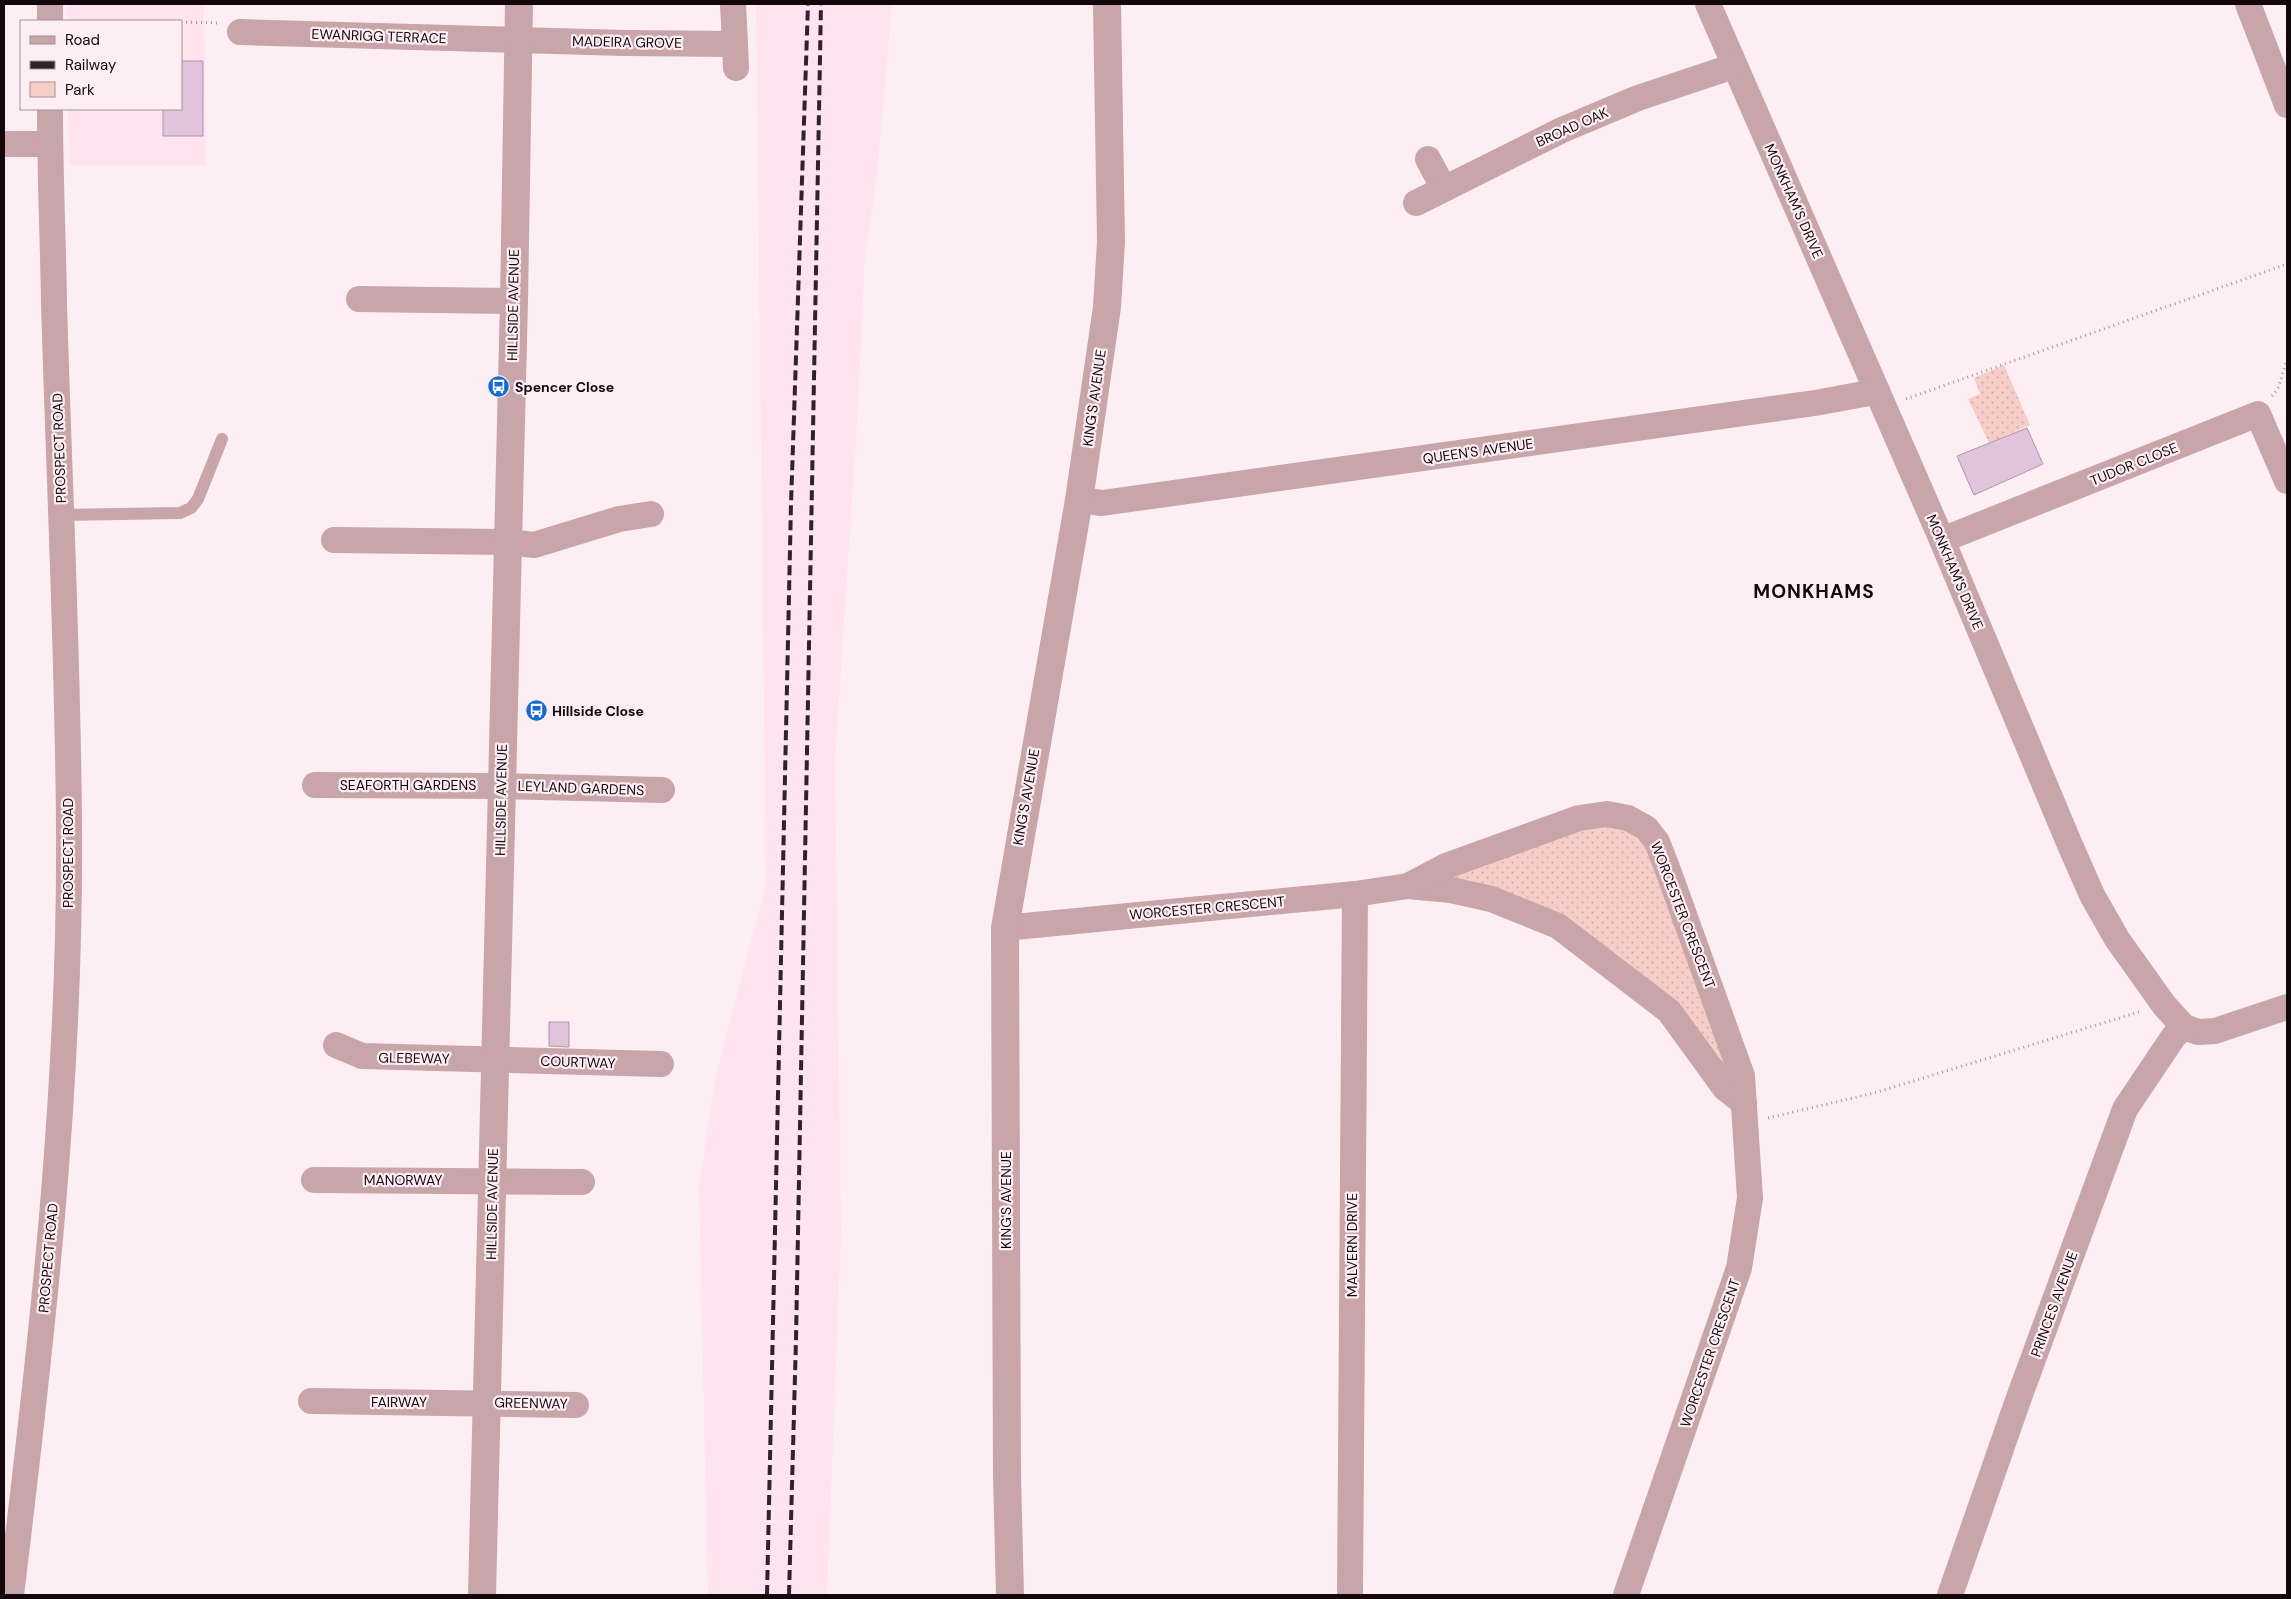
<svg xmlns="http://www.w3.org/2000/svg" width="2291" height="1599" font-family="'DM Sans',sans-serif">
<defs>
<pattern id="green-dots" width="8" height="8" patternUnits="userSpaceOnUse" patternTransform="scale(1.25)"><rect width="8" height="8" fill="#f6cec7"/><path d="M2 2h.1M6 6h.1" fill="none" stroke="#d2afaa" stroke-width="1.8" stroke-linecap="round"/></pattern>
</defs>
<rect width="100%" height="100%" fill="#fdeef4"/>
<!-- built -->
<g fill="#ffe3ee">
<polygon points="67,4 204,4 206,166 69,166 68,109 181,109 181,21 67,21"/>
<polygon points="756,4 892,4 877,175 865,255 858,406 835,761 841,1233 827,1595 708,1595 699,1186 716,1075 766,885"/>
</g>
<!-- green -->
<g fill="url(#green-dots)">
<polygon points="2004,365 2030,425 1989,443 1968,399 1980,394 1974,378"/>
<polygon points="1611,824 1631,832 1652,855 1729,1079 1657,989 1438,876 1580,828"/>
</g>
<!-- building -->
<g fill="#e1c3db" stroke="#b194ab">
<polygon points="181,61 203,61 203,136 163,136 163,109 181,109"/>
<polygon points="2027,428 2043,464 1974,495 1957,456"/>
<polygon points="549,1022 569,1022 569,1047 549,1046"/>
</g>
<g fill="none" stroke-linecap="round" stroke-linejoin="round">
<!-- path -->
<g stroke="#a4969b" stroke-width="3" stroke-dasharray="1 4" stroke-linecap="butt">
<polyline points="181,22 219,23"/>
<polyline points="2272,396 2278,389 2287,360"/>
<polyline points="1906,399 2287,264"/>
<polyline points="1768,1118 1874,1093 2139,1012"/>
</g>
<!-- service -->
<polyline stroke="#c7a5a9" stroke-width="12" points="60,515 180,513 191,508 198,499 222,439"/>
<!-- minor -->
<g stroke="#c7a5a9" stroke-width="26">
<polyline points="50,4 50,21"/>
<polyline points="1708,4 1942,540 2070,845 2092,895 2117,939 2164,1005 2184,1027 2198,1032 2215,1031 2287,1007"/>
<polyline points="2248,4 2287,105"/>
<polyline points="240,32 625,43 735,44 733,4"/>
<polyline points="735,44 736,68"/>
<polyline points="4,144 50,144"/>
<polyline points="1428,159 1444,189"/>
<polyline points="1416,203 1562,130 1638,98 1734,66"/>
<polyline points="359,299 514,301"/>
<polyline points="1079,500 1102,503 1815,403 1864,394 1876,389"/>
<polyline points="334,540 507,542 534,545 619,519 651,514"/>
<polyline points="1942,540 2258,414 2287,481"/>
<polyline points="315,785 501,786 662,790"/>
<polyline points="1408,886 1451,890 1491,899 1558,926 1669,1011 1725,1088 1744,1103"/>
<polyline points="1005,928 1355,894 1408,886 1446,866 1579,818 1607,814 1628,818 1646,828 1657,842 1669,873 1742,1076 1750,1198 1739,1268 1626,1595"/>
<polyline points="336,1045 362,1056 661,1064"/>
<polyline points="314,1180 582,1182"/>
<polyline points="311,1401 576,1405"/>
<path d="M11,1595C42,1340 71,1084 69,827C68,653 59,478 54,303C53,238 50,174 50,109"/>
<polyline points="1350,1595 1355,894"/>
<polyline points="1950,1595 2017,1403 2125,1109 2174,1036 2184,1027"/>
</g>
<!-- tertiary -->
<g stroke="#c7a5a9" stroke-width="28">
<polyline points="482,1595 514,301 519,4"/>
<polyline points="1010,1595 1007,1475 1005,928 1079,500 1107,307 1111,242 1107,4"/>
</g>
<!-- rail -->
<g stroke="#302329" stroke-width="4" stroke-dasharray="10 5" stroke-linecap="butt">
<polyline points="767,1595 791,504 808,4"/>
<polyline points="789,1595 796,1339 821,4"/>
</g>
</g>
<!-- icons -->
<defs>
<symbol id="bus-disc" viewBox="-11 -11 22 22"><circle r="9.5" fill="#146ad4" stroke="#fdeef4"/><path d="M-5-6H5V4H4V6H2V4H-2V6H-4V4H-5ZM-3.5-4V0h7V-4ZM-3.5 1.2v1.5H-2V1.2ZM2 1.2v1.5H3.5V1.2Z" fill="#fff"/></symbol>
</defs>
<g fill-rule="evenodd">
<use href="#bus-disc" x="486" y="374" width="25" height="25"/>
<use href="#bus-disc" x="524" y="698" width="25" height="25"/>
</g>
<g text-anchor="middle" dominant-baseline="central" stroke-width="4.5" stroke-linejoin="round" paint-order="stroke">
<!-- street labels -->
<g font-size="14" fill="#13070c" stroke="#fdeef4">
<text transform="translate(379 36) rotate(2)">EWANRIGG TERRACE</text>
<text transform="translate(627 42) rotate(1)">MADEIRA GROVE</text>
<text transform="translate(1572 127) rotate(-24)">BROAD OAK</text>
<text transform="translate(1794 201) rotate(66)">MONKHAM'S DRIVE</text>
<text transform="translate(513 305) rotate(-89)">HILLSIDE AVENUE</text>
<text transform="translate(1094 398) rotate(-82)">KING'S AVENUE</text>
<text transform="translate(59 448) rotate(-92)">PROSPECT ROAD</text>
<text transform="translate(1478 451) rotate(-8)">QUEEN'S AVENUE</text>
<text transform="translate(2134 464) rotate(-22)">TUDOR CLOSE</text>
<text transform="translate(1955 572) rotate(67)">MONKHAM'S DRIVE</text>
<text x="408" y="785">SEAFORTH GARDENS</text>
<text transform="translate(581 788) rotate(2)">LEYLAND GARDENS</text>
<text transform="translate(1026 797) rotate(-80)">KING'S AVENUE</text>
<text transform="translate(501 800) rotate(-89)">HILLSIDE AVENUE</text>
<text transform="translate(68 853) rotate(-90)">PROSPECT ROAD</text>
<text transform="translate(1207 908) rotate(-5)">WORCESTER CRESCENT</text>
<text transform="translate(1683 915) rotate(69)">WORCESTER CRESCENT</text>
<text transform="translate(414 1058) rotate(1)">GLEBEWAY</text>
<text transform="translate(578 1062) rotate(2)">COURTWAY</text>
<text x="403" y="1180">MANORWAY</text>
<text transform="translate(1006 1200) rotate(-90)">KING'S AVENUE</text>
<text transform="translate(492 1204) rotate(-89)">HILLSIDE AVENUE</text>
<text transform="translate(1352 1245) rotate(-90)">MALVERN DRIVE</text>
<text transform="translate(48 1258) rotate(-85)">PROSPECT ROAD</text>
<text transform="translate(2054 1304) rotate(-70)">PRINCES AVENUE</text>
<text transform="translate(1710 1353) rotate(-71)">WORCESTER CRESCENT</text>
<text x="399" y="1402">FAIRWAY</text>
<text transform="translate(531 1403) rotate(1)">GREENWAY</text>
</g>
<!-- poi labels -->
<g font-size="14" font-weight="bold" fill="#13070c" stroke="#fdeef4" text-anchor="start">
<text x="515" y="387">Spencer Close</text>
<text x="552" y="711">Hillside Close</text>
</g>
<!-- district labels -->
<g font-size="19" font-weight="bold" letter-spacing="1" fill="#13070c" stroke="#fdeef4">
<text x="1814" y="591">MONKHAMS</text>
</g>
</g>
<!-- border -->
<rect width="2291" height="1599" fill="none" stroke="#13070c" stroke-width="10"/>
<!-- legend -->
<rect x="20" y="20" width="162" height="90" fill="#fdeef4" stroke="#9f9297"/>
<rect x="30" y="36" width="25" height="8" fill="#c7a5a9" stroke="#9f9297"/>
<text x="65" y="45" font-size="15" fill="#13070c">Road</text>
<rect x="30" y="61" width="25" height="8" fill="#302329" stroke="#9f9297"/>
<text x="65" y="70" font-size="15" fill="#13070c">Railway</text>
<rect x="30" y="82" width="25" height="15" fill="#f6cec7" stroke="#9f9297"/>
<text x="65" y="95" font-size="15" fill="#13070c">Park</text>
</svg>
